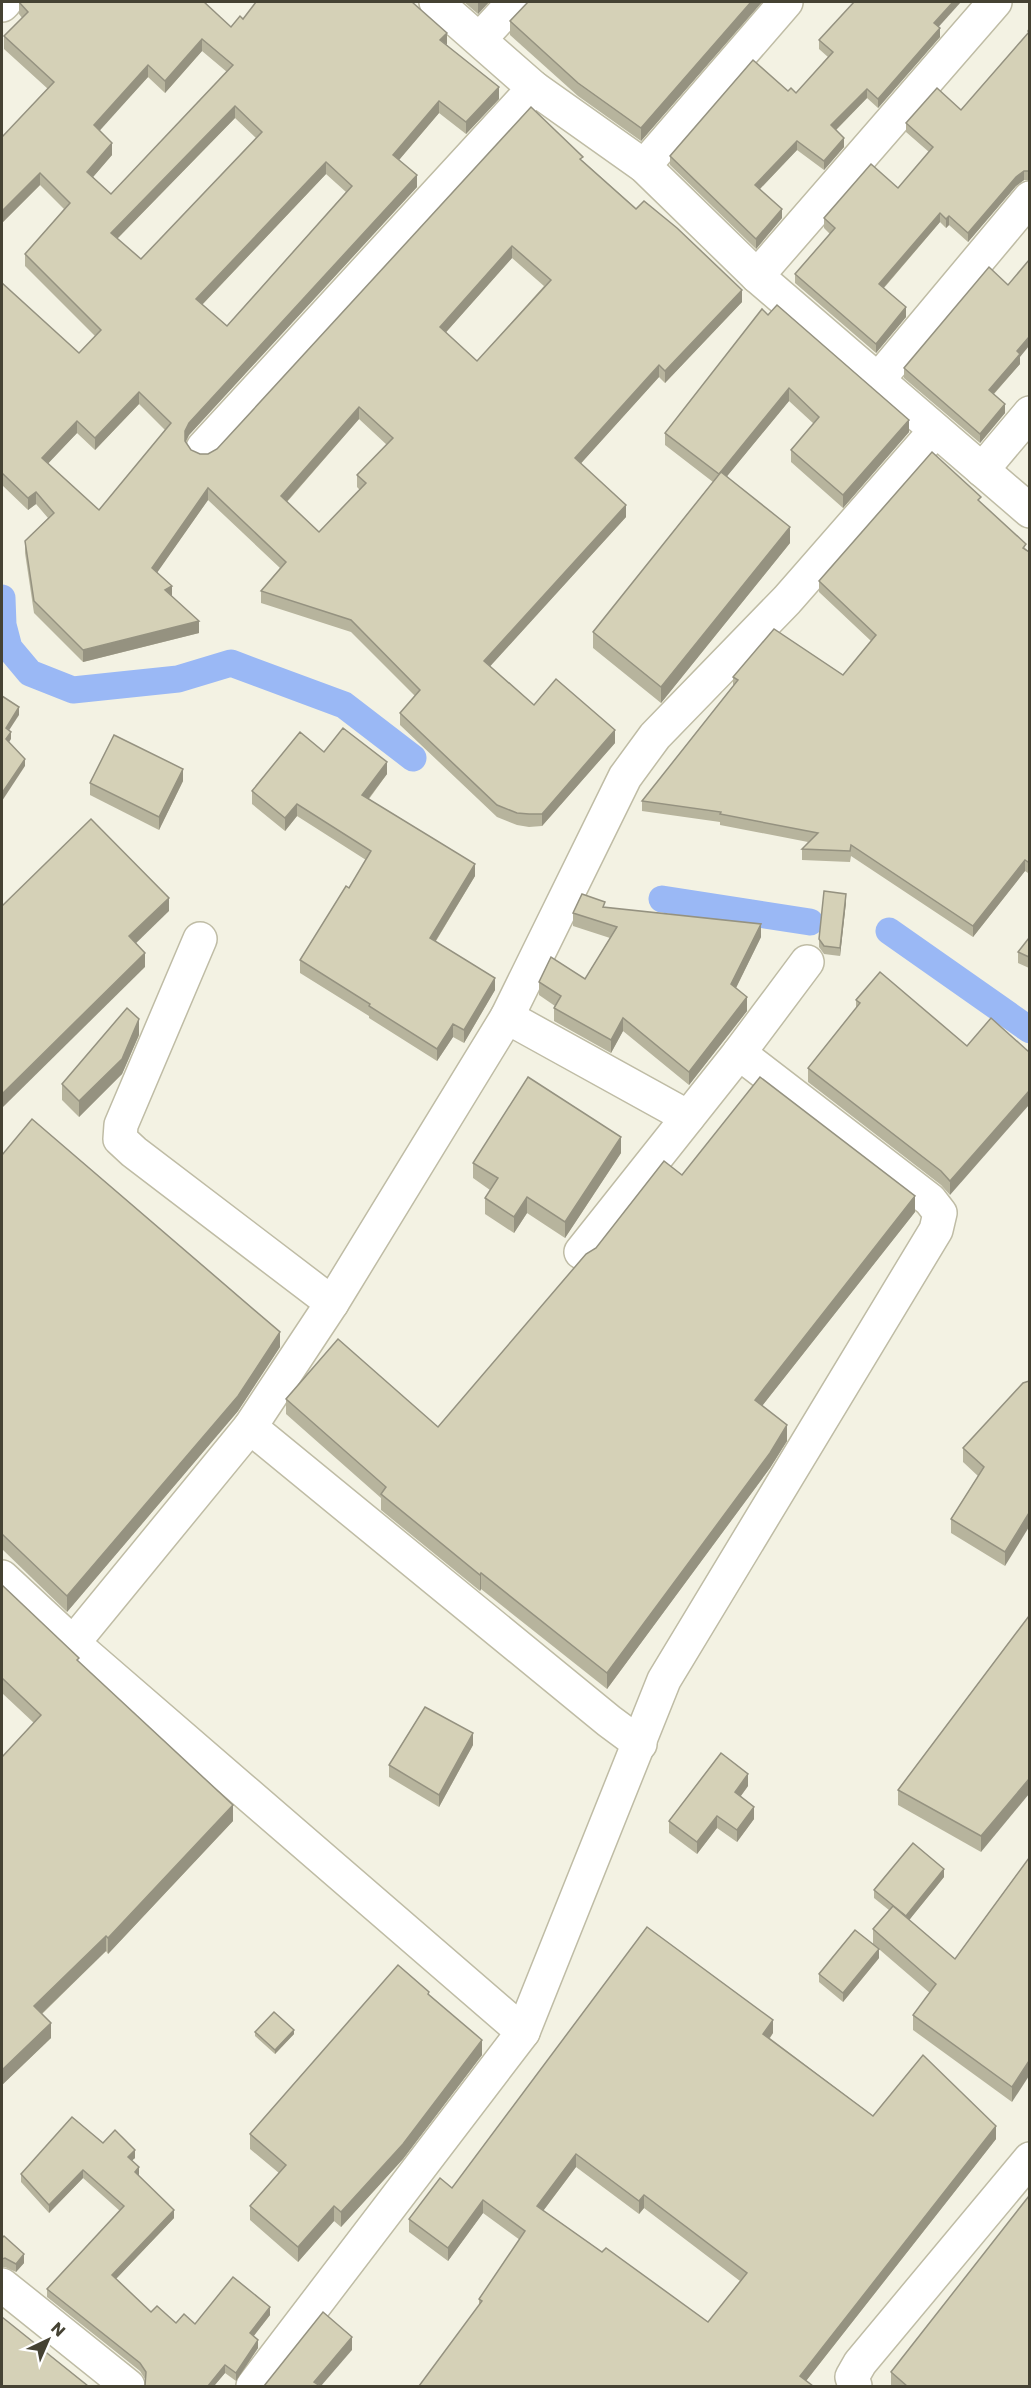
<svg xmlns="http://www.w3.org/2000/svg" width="1031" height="2388" font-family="Poppins,sans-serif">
<rect width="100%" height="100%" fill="#f3f2e3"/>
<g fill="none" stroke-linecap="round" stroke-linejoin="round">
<!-- canal -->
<g stroke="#9ab8f5" stroke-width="27">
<polyline points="2,598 3,625 9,648 30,673 73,690 178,679 231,663 344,705 413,758"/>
<polyline points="662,899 810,922"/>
<polyline points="889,931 1030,1030"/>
</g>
<defs>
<g id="minor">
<polyline points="436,2 534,88 644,166 757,276 1030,511"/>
<polyline points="2,5 5,2"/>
<polyline points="480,39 514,2"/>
<polyline points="644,166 786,2"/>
<polyline points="757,276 995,2"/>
<polyline points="877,381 1030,198"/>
<polyline points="203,448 534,88"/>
<polyline points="982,470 1030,413"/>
<polyline points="200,939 121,1125 120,1139 134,1152 332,1303"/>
<polyline points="507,1017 625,777 655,736 787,600 935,431"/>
<polyline points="739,1053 807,962"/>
<polyline points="250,1427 609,1721 640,1744"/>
<polyline points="2,1577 73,1643 523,2032"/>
<polyline points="73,1643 250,1427 332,1303 507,1017 688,1117"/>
<polyline points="2,2285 128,2386"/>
<polyline points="253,2386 523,2032 664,1680 936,1230 940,1213 930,1200 739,1053 581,1252"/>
<polyline points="855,2386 852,2377 860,2363 1030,2159"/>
</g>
</defs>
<!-- minor casing -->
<use href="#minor" stroke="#bfbca5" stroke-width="36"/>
<!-- minor -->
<use href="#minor" stroke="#fff" stroke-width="33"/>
</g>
<!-- wall -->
<g fill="#b7b49d" fill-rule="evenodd">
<path d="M19,2H208L206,4L231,27L243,19L447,45L499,99L466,134L439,113L399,160L417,187L189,435L186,442L191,450L200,454H208L217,449L583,161L742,302L665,383L659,377L581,463L626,517L490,666L534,705L615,743L542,826L529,827L517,825L497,817L400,725V713L415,696L351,632L261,603V591L280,568L208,500L157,572L172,596L199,633L83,662L34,613L25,553V541L48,518L36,504L28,510L2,485V283L79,353L95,336L25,266V254L64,209L40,185L2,223L48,89L4,49V36L22,18L19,14ZM202,51L227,72L111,194L93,177L112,155L99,130L148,77L165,93ZM235,118L256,138L141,259L117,239ZM326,174L346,192L227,326L202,305ZM512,258L544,286L477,361L446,332ZM139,404L165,430L99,510L48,463L77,433L95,450ZM359,419L387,445L357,475V487L360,490L319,532L287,502Z"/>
<polygon points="464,2 489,2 478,14"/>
<polygon points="762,2 641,141 578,96 510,35 510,21"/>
<polygon points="938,27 940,37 878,108 867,98 836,130 844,147 824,170 797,150 760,189 782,218 756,249 670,165 670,156 788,91 796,93 828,57 819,49 819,40"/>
<polygon points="1029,29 1029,180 1024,180 1016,186 968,242 949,225 946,228 940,222 884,288 906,317 876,353 795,283 795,274 830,234 824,228 824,218 898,188 929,152 906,132 906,123 961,110 1028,34 1028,31"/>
<polygon points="768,315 909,432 843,508 791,462 791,450 814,424 789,401 727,476 790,543 661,703 593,648 593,632 713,482 665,445 665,433"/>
<polygon points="1020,357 1020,364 994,394 1005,413 980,443 904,378 904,368"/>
<polygon points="981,503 1029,552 1028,873 1025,871 973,937 851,856 850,862 802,860 802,849 808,842 720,825 720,822 642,811 642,801 733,686 733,677 843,675 871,641 819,592 819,581"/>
<polygon points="324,752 387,774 369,799 475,876 436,941 495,990 464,1043 453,1037 437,1061 369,1018 369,1016 300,973 300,960 349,888 366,860 297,816 285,831 252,804 252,791"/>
<polygon points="183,781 159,830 90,795 90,783"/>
<polygon points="846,902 840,956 824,954 819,947 819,939"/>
<polygon points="605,908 761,937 736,988 747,1011 689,1085 623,1031 611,1053 554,1021 554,1008 555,1006 539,995 539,982 585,979 610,938 573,926 573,913"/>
<polygon points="1029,938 1029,968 1018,963 1018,952"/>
<polygon points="856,1000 967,1046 950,1195 941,1185 808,1082 808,1068 856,1008"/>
<polygon points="139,1035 122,1074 79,1117 62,1100 62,1084"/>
<polygon points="621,1153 565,1238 527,1213 514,1233 485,1214 485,1198 490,1190 473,1178 473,1163"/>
<polygon points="2,1155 280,1347 238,1411 67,1612 2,1549"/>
<polygon points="682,1175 915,1212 762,1406 787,1441 770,1468 607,1689 481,1589 480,1591 381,1510 381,1498 286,1414 286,1399 438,1427 596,1248"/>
<polygon points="1029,1381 1005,1566 951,1533 951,1519 978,1476 963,1462 963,1448"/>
<polygon points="2,1585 79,1662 233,1821 108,1954 106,1951 42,2014 51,2038 2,2085 34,1723 2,1693"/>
<polygon points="1029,1616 981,1852 898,1805 898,1790"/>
<polygon points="473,1745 439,1807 389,1777 389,1765"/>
<polygon points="748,1786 740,1797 754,1819 737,1842 717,1828 697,1854 669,1833 669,1821"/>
<polygon points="1029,1858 1012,2102 913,2030 913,2015 930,1993 873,1944 873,1929 889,1910 874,1898 874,1890 944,1877 909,1920 955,1959"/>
<polygon points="879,1958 843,2002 819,1982 819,1974"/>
<polygon points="429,1995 482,2055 403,2159 341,2227 334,2221 298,2262 250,2220 250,2206 279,2173 250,2149 250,2134"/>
<polygon points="255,2032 294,2034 275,2054 255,2036"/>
<path d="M773,2033L770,2038L873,2116L996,2139L806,2381L479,2306V2299L520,2240L483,2213L448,2261L409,2232V2219L452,2188ZM576,2167L639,2214L644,2208L740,2281L708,2322L602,2252L543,2211Z"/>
<polygon points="103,2143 135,2158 132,2160 139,2175 138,2176 174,2218 116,2279 151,2312 176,2323 195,2324 270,2315 253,2336 258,2348 236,2381 225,2373 214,2386 145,2386 145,2379 140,2371 47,2297 47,2289 120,2211 83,2178 49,2213 21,2182 21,2174"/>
<polygon points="2,2238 24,2263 16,2272 5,2267 2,2267"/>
<polygon points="891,2372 1029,2386 891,2386"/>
</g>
<!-- shaded-wall -->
<g fill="#959280">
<polygon points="478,2 489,2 478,14"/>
<polygon points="751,2 762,2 641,141 641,128"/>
<polygon points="953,2 961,2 934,32 934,23"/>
<polygon points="940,28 940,37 878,108 878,99"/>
<polygon points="447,33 447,45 440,40"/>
<polygon points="202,39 202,51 165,93 165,81"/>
<polygon points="148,65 148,77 94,137 94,125"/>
<polygon points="499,87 499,99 466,134 466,122"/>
<polygon points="867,89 867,98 831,135 831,125"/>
<polygon points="439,101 439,113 393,167 393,155"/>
<polygon points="235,106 235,118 111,245 111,233"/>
<polygon points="844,138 844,147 824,170 824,161"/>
<polygon points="797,141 797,150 755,194 755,185"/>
<polygon points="112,143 112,155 87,184 87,172"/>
<polygon points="326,162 326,174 196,311 196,299"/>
<polygon points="1024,171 1024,180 1016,186 968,242 968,233 1016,177"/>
<polygon points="40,173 40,185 2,223 2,211"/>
<polygon points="417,175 417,187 189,435 185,443 185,431 189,423"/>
<polygon points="782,209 782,218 756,249 756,239"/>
<polygon points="940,213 940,222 879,293 879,284"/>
<polygon points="949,216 949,225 946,228 946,219"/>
<polygon points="512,246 512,258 440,339 440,327"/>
<polygon points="742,290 742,302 665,383 665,371"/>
<polygon points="906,307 906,317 876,353 876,344"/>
<polygon points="1029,337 1029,346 1020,357 1020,364 989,399 989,390 1017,351"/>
<polygon points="659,365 659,377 575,470 575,458"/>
<polygon points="789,388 789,401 719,486 719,474"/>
<polygon points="139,392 139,404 95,450 95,438"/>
<polygon points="1005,404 1005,413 980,443 980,434"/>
<polygon points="359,407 359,419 281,508 281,496"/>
<polygon points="909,420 909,432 843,508 843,495"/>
<polygon points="77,421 77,433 42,470 42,458"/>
<polygon points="208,488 208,500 152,580 152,568"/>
<polygon points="36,492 36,504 28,510 28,498"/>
<polygon points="626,505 626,517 484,673 484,661"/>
<polygon points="790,527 790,543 661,703 661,687"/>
<polygon points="172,586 172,598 165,590"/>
<polygon points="199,621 199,633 83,662 83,650"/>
<polygon points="19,707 19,715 6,735 6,728"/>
<polygon points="615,730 615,743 542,826 542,814"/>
<polygon points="11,732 11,739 6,747 6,739"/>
<polygon points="25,759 25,766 2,801 2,793"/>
<polygon points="387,762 387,774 362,807 362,795"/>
<polygon points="183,769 183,781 159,830 159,817"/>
<polygon points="297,804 297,816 285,831 285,818"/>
<polygon points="1025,860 1025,871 973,937 973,926"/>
<polygon points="1029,860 1029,871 1028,873 1028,862"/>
<polygon points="475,864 475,876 430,950 430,938"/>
<polygon points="846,894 846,902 840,956 840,948"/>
<polygon points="169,898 169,911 129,950 129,936"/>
<polygon points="761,924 761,937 731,998 731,984"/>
<polygon points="145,953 145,967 2,1108 2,1094"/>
<polygon points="495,978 495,990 464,1043 464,1030"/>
<polygon points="747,997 747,1011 689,1085 689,1072"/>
<polygon points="623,1018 623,1031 611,1053 611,1040"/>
<polygon points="139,1019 139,1035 122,1074 79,1117 79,1101"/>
<polygon points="453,1024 453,1037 437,1061 437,1049"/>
<polygon points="1029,1091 1029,1105 950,1195 950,1181"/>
<polygon points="621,1137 621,1153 565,1238 565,1222"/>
<polygon points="915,1196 915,1212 755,1415 755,1400"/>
<polygon points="527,1197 527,1213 514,1233 514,1217"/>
<polygon points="280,1332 280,1347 238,1411 67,1612 67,1596"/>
<polygon points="787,1425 787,1441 770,1468 607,1689 607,1673"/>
<polygon points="1029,1513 1029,1527 1005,1566 1005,1552"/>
<polygon points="481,1573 481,1589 480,1591 480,1575"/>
<polygon points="473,1733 473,1745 439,1807 439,1795"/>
<polygon points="748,1774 748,1786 735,1804 735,1792"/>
<polygon points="1029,1779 1029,1794 981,1852 981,1836"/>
<polygon points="233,1805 233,1821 108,1954 108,1938"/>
<polygon points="754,1807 754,1819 737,1842 737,1830"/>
<polygon points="717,1816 717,1828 697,1854 697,1842"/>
<polygon points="944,1869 944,1877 906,1924 906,1916"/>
<polygon points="106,1936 106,1951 34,2021 34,2006"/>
<polygon points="879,1949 879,1958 843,2002 843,1993"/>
<polygon points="773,2020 773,2033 763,2047 763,2034"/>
<polygon points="51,2023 51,2038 2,2085 2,2070"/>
<polygon points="294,2030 294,2034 275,2054 275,2050"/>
<polygon points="482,2040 482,2055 403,2159 341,2227 341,2212"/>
<polygon points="1029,2061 1029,2076 1012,2102 1012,2087"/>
<polygon points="996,2126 996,2139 802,2386 800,2376"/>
<polygon points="135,2150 135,2158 128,2164 128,2157"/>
<polygon points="576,2154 576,2167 537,2219 537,2206"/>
<polygon points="139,2167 139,2175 135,2180 135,2172"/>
<polygon points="83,2170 83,2178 49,2213 49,2205"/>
<polygon points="644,2195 644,2208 639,2214 639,2201"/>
<polygon points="483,2200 483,2213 448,2261 448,2248"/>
<polygon points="334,2206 334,2221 298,2262 298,2247"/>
<polygon points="174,2210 174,2218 112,2283 112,2275"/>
<polygon points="24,2254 24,2263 16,2272 16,2264"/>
<polygon points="270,2307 270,2315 250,2341 250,2333"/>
<polygon points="352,2337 352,2350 321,2386 314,2382"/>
<polygon points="258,2340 258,2348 236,2381 236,2373"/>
<polygon points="225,2365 225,2373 214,2386 208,2386"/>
</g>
<!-- building -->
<g fill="#d5d1b7" stroke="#959280" stroke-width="1.5" fill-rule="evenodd">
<path d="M19,2H204L231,27L240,16L243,19L256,2H412L447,33L440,40L499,87L466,122L439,101L393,155L417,175L189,423L185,431V441L191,450L200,454H208L217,449L531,107L583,157L580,159L636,209L644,201L677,228L742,290L665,371L659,365L575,458L626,505L484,661L534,705L556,679L615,730L542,814H529L517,813L497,805L400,713L420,690L351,620L261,591L286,562L208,488L152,568L172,586L165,590L199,621L83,650L34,601L25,541L54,513L36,492L28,498L2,473V283L79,353L101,330L25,254L70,203L40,173L2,211V137L54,82L4,36L28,12ZM202,39L233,65L111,194L87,172L112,143L94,125L148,65L165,81ZM235,106L262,132L141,259L111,233ZM326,162L352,186L227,326L196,299ZM512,246L551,280L477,361L440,327ZM139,392L171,423L99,510L42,458L77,421L95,438ZM359,407L393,438L357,475L366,483L319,532L281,496Z"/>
<polygon points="528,2 751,2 641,128 578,83 510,21"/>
<polygon points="854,2 953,2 934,23 940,28 878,99 867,89 831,125 844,138 824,161 797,141 755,185 782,209 756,239 670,156 753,60 788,91 791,88 796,93 833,52 819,40"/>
<polygon points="1029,29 1029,171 1024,171 1016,177 968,233 949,216 946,219 940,213 879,284 906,307 876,344 795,274 835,228 824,218 871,164 898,188 933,147 906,123 937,88 961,110 1029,32 1028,31"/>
<polygon points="1029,260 1029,337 1017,351 1020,354 989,390 1005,404 980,434 904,368 989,267 1008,285"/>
<polygon points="777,305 909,420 843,495 791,450 819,417 789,388 719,474 665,433 762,309 768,315"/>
<polygon points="932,452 981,497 978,500 1026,544 1023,548 1029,552 1029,860 1028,862 1025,860 973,926 851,845 850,851 802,849 818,833 720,814 721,812 642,801 738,680 733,677 774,629 843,675 876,635 819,581"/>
<polygon points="721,472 790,527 661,687 593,632"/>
<polygon points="2,696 19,707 6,728 11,732 6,739 25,759 2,793"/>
<polygon points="343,728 387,762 362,795 475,864 430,938 495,978 464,1030 453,1024 437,1049 369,1006 370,1004 300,960 346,886 349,888 371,851 297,804 285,818 252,791 300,732 324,752"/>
<polygon points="114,735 183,769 159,817 90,783"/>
<polygon points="91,819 169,898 129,936 145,953 2,1094 2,906"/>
<polygon points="824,891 846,894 840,948 824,946 819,939"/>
<polygon points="582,894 605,902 603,907 761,924 731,984 747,997 689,1072 623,1018 611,1040 554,1008 561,996 539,982 551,957 585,979 617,927 573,913"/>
<polygon points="1029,938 1029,957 1018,952"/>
<polygon points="880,972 967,1046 991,1018 1029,1052 1029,1091 950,1181 941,1171 808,1068 860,1003 856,1000"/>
<polygon points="127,1008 139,1019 122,1059 79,1101 62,1084"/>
<polygon points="528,1077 621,1137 565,1222 527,1197 514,1217 485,1198 498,1178 473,1163"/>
<polygon points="760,1077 915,1196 755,1400 787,1425 770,1453 607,1673 481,1573 480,1575 381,1494 386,1487 286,1399 338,1339 438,1427 586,1254 596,1248 664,1161 682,1175"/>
<polygon points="32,1119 280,1332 238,1396 67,1596 2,1534 2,1155"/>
<polygon points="1029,1381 1029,1513 1005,1552 951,1519 984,1467 963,1448 1023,1383"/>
<polygon points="2,1585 79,1658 77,1660 233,1805 108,1938 106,1936 34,2006 51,2023 2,2070 2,1757 41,1715 2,1678"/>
<polygon points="1029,1616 1029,1779 981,1836 898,1790"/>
<polygon points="425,1707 473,1733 439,1795 389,1765"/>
<polygon points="721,1753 748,1774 735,1792 754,1807 737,1830 717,1816 697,1842 669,1821"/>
<polygon points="913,1843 944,1869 906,1916 874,1890"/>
<polygon points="1029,1858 1029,2061 1012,2087 913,2015 936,1984 873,1929 893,1906 955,1959"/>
<path d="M647,1927L773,2020L763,2034L873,2116L923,2055L996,2126L800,2376L813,2386H419L482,2301L479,2299L525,2231L483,2200L448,2248L409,2219L440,2178L452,2188ZM576,2154L639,2201L644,2195L747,2273L708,2322L606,2248L602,2252L537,2206Z"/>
<polygon points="855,1930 879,1949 843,1993 819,1974"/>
<polygon points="398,1965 429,1992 428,1994 482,2040 403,2144 341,2212 334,2206 298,2247 250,2206 286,2165 250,2134"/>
<polygon points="274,2012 294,2030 275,2050 255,2032"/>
<polygon points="72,2117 103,2143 115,2130 135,2150 128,2157 139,2167 135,2172 174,2210 112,2275 151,2312 157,2306 176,2323 184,2314 195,2324 233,2277 270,2307 250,2333 258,2340 236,2373 225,2365 208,2386 145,2386 146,2372 140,2363 47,2289 124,2206 83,2170 49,2205 21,2174"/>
<polygon points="1029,2196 1029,2386 907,2386 891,2372"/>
<polygon points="4,2236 24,2254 16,2264 5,2258 2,2259 2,2238"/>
<polygon points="323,2312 352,2337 314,2382 320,2386 264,2386"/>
<polygon points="2,2317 88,2386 2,2386"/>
</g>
<!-- border -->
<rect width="1031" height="2388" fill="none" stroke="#454233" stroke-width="6"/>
<!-- north arrow -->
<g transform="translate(48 2340) rotate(44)" stroke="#ffffff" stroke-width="4.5" paint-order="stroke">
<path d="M0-4.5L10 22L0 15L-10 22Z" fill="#454233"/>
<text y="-9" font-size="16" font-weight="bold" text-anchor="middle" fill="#454233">N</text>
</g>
</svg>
